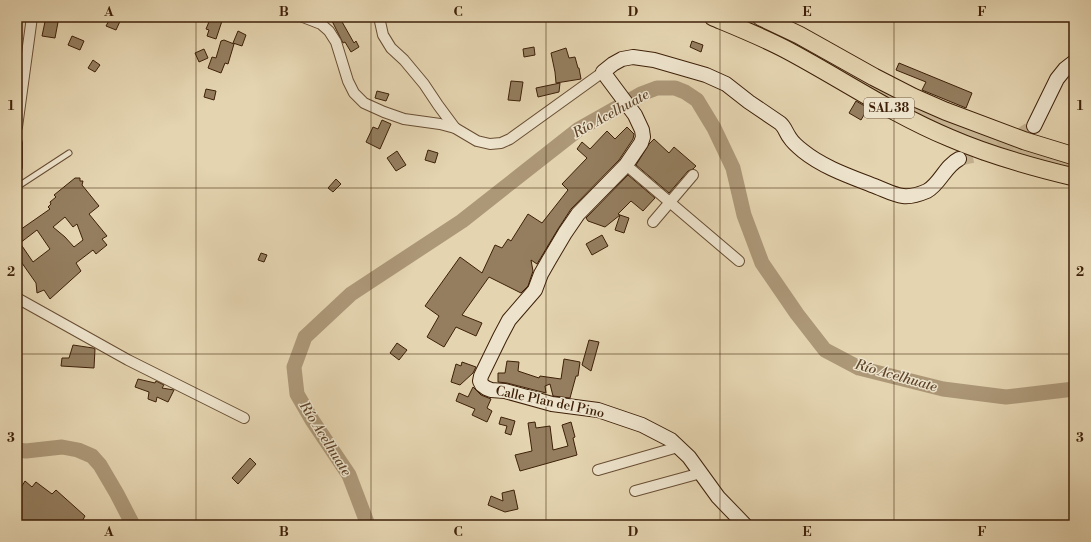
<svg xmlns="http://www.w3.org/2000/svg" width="1091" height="542" font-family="'Libre Bodoni',serif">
<rect width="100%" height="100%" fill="#e4d4b0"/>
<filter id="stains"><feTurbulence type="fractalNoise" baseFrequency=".005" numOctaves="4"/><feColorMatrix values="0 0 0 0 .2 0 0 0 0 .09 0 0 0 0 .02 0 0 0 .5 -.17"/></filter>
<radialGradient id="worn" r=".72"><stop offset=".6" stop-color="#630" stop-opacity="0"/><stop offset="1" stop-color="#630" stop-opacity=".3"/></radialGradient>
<!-- green -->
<polygon fill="#c8b593" stroke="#836a4e" points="722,17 750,17 1074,159 1074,172 1007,151 933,124"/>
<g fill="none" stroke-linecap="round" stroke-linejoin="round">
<!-- river -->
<g stroke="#ac9777" stroke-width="15">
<polyline points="17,450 26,451 62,447 78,450 92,456 100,465 117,494 133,525"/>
<polyline points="368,525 349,475 312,420 297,394 294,367 305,337 351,294 462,221 579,129 641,94 657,88 675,88 685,92 697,100 714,128 733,168 744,215 762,263 797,314 825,350 859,368 943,389 1006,397 1074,389"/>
</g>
</g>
<!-- building -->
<g fill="#947e5f" stroke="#3e2008" fill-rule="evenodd">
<polygon points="46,17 59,17 55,38 42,36"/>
<polygon points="111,17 122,17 116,30 106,26"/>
<polygon points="211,17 222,21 216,39 207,36 209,30 206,29"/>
<polygon points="330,17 342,17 341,20 354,43 356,41 359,47 351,52 345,42 343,43"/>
<polygon points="238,31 246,35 242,46 233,43"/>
<polygon points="72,36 84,41 80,50 68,45"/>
<polygon points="224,40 234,44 228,64 225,63 221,73 208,68 212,57 216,58 221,41"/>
<polygon points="692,41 703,45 701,52 690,47"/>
<polygon points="534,47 535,55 524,57 523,49"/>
<polygon points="566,48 569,58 575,57 578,68 579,68 581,79 556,83 555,72 551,53"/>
<polygon points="204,49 208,58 199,62 195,53"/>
<polygon points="93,60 100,65 95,72 88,68"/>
<polygon points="899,63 972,93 966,108 922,90 926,82 896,70"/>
<polygon points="511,81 523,82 520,101 508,100"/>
<polygon points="560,83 559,92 538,97 536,88"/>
<polygon points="206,89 216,91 214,100 204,97"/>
<polygon points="377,91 389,94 386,101 375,98"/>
<polygon points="856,101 868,108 861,120 849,113"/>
<polygon points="382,120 391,124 380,149 366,142 373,127 378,129"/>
<polygon points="627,127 634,134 633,139 619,160 571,209 558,229 537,264 531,260 533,271 528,286 521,293 489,277 462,315 482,323 476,336 456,327 444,347 427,337 439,316 425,306 460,257 482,273 495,245 502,248 508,239 511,241 528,214 542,223 568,190 562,184 587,158 577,149 582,142 590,149 607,131 615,139"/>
<polygon points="654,139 669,153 674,147 696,166 693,169 688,171 669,193 636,165 649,144"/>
<polygon points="428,150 438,153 435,163 425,160"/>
<polygon points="397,151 406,165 396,171 387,158"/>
<polygon points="628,175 655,198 643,211 631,201 618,214 620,215 605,227 588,221 586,218"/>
<path d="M75,178H80V181H83L82,185L99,206L89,214L107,236L102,239L107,245L96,254L93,250L76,263L81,271L50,299L44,290L37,293L36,283L17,256V232L50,209L48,207L51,204L50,202L56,197L54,195ZM65,217L73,227L77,224L83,240L74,247L65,237L53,227ZM37,230L50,249L33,262L20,243Z"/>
<polygon points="336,179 341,184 333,192 328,188"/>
<polygon points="620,215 629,218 624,233 615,230"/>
<polygon points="602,235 608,246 592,255 586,244"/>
<polygon points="261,253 267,255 264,262 258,260"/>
<polygon points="589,340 599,342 591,371 582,365"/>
<polygon points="397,343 407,350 399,360 390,353"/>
<polygon points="73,345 93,348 95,349 94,368 61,366 62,358 69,358"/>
<polygon points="564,359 580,362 578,376 576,376 570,398 553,396 550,384 545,386 546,393 507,383 498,382 498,373 505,373 507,361 519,362 518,371 539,378 540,376 561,379"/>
<polygon points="462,362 476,367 473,373 460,385 451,382 456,364 461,366"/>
<polygon points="138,379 155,383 156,381 164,385 162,388 174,390 168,402 157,397 156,402 148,399 149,392 135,387"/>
<polygon points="473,387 481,395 491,399 487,408 492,411 487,422 472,415 475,409 456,401 459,393 468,397"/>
<polygon points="501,417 515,421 511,435 505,433 507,426 499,424"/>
<polygon points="535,422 536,428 550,426 553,450 568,446 562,425 571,422 575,437 573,438 577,455 520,471 515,455 532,451 528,423"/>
<polygon points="250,458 256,464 238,484 232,478"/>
<polygon points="25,481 32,487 36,482 52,494 56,490 85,516 80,525 17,525 17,494"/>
<polygon points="514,490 518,509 505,512 488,505 491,496 503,501 502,493"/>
</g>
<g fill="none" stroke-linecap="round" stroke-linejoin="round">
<!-- secondary-tunnel -->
<path stroke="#c3b08e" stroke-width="14" stroke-dasharray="14 7" stroke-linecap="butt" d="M959,159C973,156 988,153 1002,146C1013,141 1023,133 1034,126"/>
<defs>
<polyline id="lane" points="17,187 69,153"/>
<g id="street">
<polyline points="303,17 321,24 329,31 336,42 348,81 354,93 364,103 384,112 404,119 440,124 455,128 477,141 490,144 501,143 510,139 603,72"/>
<polyline points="379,17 383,35 391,48 404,60 424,84 438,105 455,128"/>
<polyline points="17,127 32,17"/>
<polyline points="17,143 17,167"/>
<polyline points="626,165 739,261"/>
<polyline points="653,222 693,175"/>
<polyline points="17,298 128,360 244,418"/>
<polyline points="598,470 678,447"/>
<polyline points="635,491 701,473"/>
</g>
<g id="secondary">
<polyline points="1034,126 1057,79 1065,69 1074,62"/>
<path d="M745,525L718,497L689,457L671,440L642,425L598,410L552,404L505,391L491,390L486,388L482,385L480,381L481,376L500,337L509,320L535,290L541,274L549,260L565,233L578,214L626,165L641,143L643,137L642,130L635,115L603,72L613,64L622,59L633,57L654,60L706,75L726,84L749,102L780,123C785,127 786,133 790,138C793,143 798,147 803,151C824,168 852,177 877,187C885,190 894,195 903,196C911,197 920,194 927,191C940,184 945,166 959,159"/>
</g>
<g id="highway">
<path d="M713,17C737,27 762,37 785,49C840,78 892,114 950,138C989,155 1032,167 1074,177"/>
<polyline points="761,17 799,35 874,77 913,97 945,111 1025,141 1074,156"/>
</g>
</defs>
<!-- lane casing -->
<use href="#lane" stroke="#684d32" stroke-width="7"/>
<!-- street casing -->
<use href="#street" stroke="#684d32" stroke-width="12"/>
<!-- secondary casing -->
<use href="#secondary" stroke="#3e2008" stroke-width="16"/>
<!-- highway casing -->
<use href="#highway" stroke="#3e2008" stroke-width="19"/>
<!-- lane -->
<use href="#lane" stroke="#ede3cc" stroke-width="5"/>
<!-- street -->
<use href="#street" stroke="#ede3cc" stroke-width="10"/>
<!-- secondary -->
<use href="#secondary" stroke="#ede3cc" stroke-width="14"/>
<!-- highway -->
<use href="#highway" stroke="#e4d4b0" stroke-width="17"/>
</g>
<!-- grid -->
<path fill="none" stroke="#3e2008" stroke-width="1" stroke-opacity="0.55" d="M196,17V525M371,17V525M546,17V525M720,17V525M894,17V525M17,188H1074M17,354H1074"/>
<g text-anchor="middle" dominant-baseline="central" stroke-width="3" stroke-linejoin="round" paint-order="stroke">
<!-- shield labels -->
<rect fill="#ede3cc" stroke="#725a43" stroke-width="1" x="864" y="98" width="50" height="20" rx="3"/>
<g font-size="12" font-weight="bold" fill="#3e2008">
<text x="889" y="108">SAL 38</text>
</g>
<!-- street labels -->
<g font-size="13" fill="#3e2008" stroke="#ede3cc">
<text transform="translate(550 402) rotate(12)">Calle Plan del Pino</text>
</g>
<!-- water labels -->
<g font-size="14" font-style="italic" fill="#5f4429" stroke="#ede3cc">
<text transform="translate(611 114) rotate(-29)">Río Acelhuate</text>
<text transform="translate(896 376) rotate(16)">Río Acelhuate</text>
<text transform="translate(325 439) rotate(58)">Río Acelhuate</text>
</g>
</g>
<!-- margin -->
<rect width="1091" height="542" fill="none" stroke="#e4d4b0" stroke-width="44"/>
<rect x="22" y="22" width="1047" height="498" fill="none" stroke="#3e2008" stroke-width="1.5"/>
<g font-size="13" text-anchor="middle" font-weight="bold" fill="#3e2008">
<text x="109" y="16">A</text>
<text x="284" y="16">B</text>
<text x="458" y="16">C</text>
<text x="633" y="16">D</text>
<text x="807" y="16">E</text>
<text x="982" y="16">F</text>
<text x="11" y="110">1</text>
<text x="1080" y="110">1</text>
<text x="11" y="276">2</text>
<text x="1080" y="276">2</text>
<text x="11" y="442">3</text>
<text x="1080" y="442">3</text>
<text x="109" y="536">A</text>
<text x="284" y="536">B</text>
<text x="458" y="536">C</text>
<text x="633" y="536">D</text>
<text x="807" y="536">E</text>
<text x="982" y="536">F</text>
</g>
<rect width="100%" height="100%" filter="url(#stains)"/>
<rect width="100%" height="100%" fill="url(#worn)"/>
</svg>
